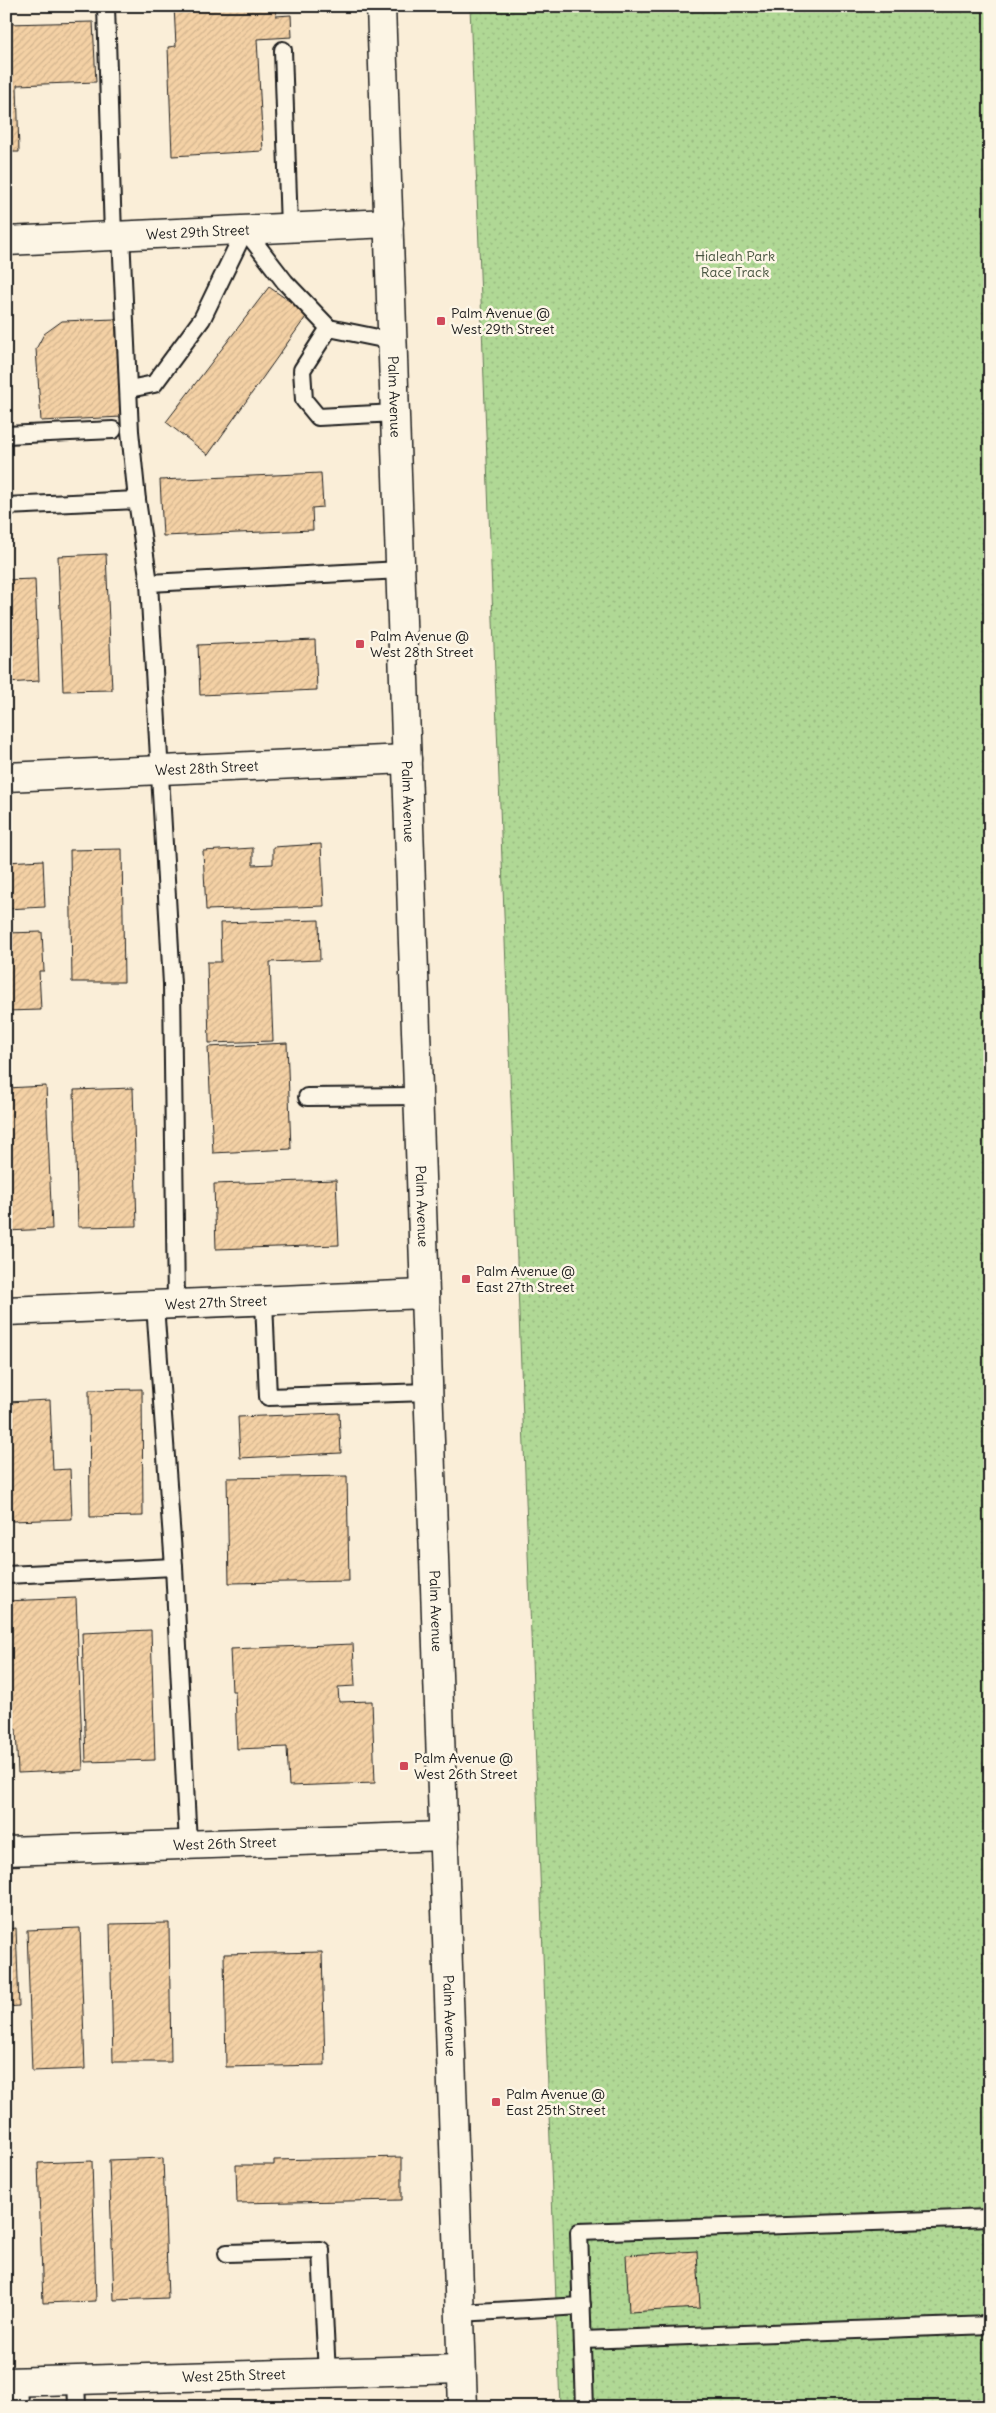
<svg xmlns="http://www.w3.org/2000/svg" width="996" height="2413" font-family="Delius,sans-serif">
<defs>
<pattern id="park-dots" width="8" height="8" patternUnits="userSpaceOnUse" patternTransform="scale(1.25)"><rect width="8" height="8" fill="#b0d895"/><path d="M2 2h.1M6 6h.1" fill="none" stroke="#97b980" stroke-width="1.8" stroke-linecap="round"/></pattern>
<pattern id="building-hatch" width="6" height="6" patternUnits="userSpaceOnUse" patternTransform="scale(1.25)"><rect width="6" height="6" fill="#f4d1a5"/><path d="M-1 1l2-2M0 6l6-6M5 7l2-2" fill="none" stroke="#d1b38d"/></pattern>
</defs>
<rect width="100%" height="100%" fill="#faeed8"/>
<filter id="ink" filterUnits="userSpaceOnUse"><feTurbulence type="fractalNoise" baseFrequency=".02" numOctaves="2"/><feDisplacementMap in="SourceGraphic" scale="10" xChannelSelector="R" yChannelSelector="G"/><feConvolveMatrix kernelMatrix="1 2 1 2 8 2 1 2 1" color-interpolation-filters="sRGB"/></filter>
<g filter="url(#ink)">
<!-- park -->
<polygon fill="url(#park-dots)" stroke="#667a58" points="470,6 990,6 990,2407 560,2407"/>
<!-- building -->
<g fill="url(#building-hatch)" stroke="#1c1c1c">
<polygon points="174,6 275,6 276,16 291,15 292,37 257,39 263,151 172,156 168,47 176,46"/>
<polygon points="93,22 96,82 17,85 19,152 6,152 6,24"/>
<polygon points="269,287 308,314 208,455 166,422"/>
<polygon points="115,319 122,417 41,421 36,349 44,334 62,321"/>
<polygon points="321,473 323,507 312,508 313,530 163,536 160,480"/>
<polygon points="106,554 112,690 63,691 58,556"/>
<polygon points="35,579 39,681 6,683 6,580"/>
<polygon points="315,640 317,690 200,695 198,645"/>
<polygon points="321,844 324,906 206,910 203,851 253,848 253,865 273,864 273,847"/>
<polygon points="122,849 124,982 72,982 70,850"/>
<polygon points="43,860 45,907 6,909 6,862"/>
<polygon points="319,920 320,960 270,962 273,1041 209,1043 207,962 221,962 220,923"/>
<polygon points="42,932 44,971 39,971 41,1010 6,1011 6,933"/>
<polygon points="287,1043 291,1149 213,1153 208,1047"/>
<polygon points="46,1086 52,1229 6,1231 6,1088"/>
<polygon points="133,1088 137,1226 78,1227 74,1090"/>
<polygon points="336,1180 339,1245 216,1249 214,1184"/>
<polygon points="142,1389 143,1516 90,1517 89,1390"/>
<polygon points="50,1400 53,1470 70,1469 72,1519 12,1521 7,1402"/>
<polygon points="339,1413 341,1453 240,1458 238,1417"/>
<polygon points="347,1476 349,1581 229,1583 227,1478"/>
<polygon points="76,1598 83,1770 18,1773 16,1729 7,1730 6,1688 10,1688 6,1601"/>
<polygon points="151,1630 155,1760 86,1762 82,1633"/>
<polygon points="353,1644 355,1686 338,1687 339,1702 372,1701 375,1783 289,1786 287,1747 237,1749 235,1691 232,1691 230,1649"/>
<polygon points="169,1923 171,2062 113,2062 110,1924"/>
<polygon points="16,1928 19,2006 6,2007 6,1929"/>
<polygon points="80,1928 85,2069 32,2071 27,1930"/>
<polygon points="322,1952 325,2065 226,2067 224,1954"/>
<polygon points="402,2157 402,2200 237,2203 236,2165 274,2165 274,2160"/>
<polygon points="163,2158 168,2298 114,2300 109,2160"/>
<polygon points="92,2161 96,2301 43,2303 38,2163"/>
<polygon points="697,2251 700,2308 629,2312 626,2255"/>
</g>
<g fill="none" stroke-linecap="round" stroke-linejoin="round">
<defs>
<g id="lane">
<polyline points="106,6 113,236"/>
<polyline points="283,50 289,228"/>
<polyline points="121,235 130,431 137,500"/>
<polyline points="329,328 302,370 304,400 318,417 396,413"/>
<polyline points="129,389 154,384 202,319 245,230 285,282 329,328 393,341"/>
<polyline points="6,435 113,430"/>
<polyline points="6,506 137,500 149,583"/>
<polyline points="307,1097 419,1096"/>
<polyline points="264,1301 268,1397 429,1392"/>
<polyline points="155,1305 174,1567 188,1844"/>
<polyline points="176,1305 172,984 149,583 401,570"/>
<polyline points="6,1575 174,1567"/>
<polyline points="227,2253 321,2250 327,2375"/>
<polyline points="460,2313 582,2306"/>
<polyline points="583,2340 990,2325"/>
<polyline points="76,2380 77,2407"/>
<polyline points="19,2381 20,2407"/>
<polyline points="585,2407 579,2232 990,2218"/>
</g>
<g id="street">
<path id="s1" d="M6,777L407,759"/>
<path id="s2" d="M6,1311L425,1294"/>
<path id="s3" d="M6,1851L444,1836"/>
<path id="s4" d="M6,2382L461,2369"/>
</g>
<g id="secondary">
<path id="s5" d="M381,6L463,2407"/>
<path id="s6" d="M6,241L389,223"/>
</g>
</defs>
<!-- lane casing -->
<use href="#lane" stroke="#1c1c1c" stroke-width="20"/>
<!-- street casing -->
<use href="#street" stroke="#1c1c1c" stroke-width="31"/>
<!-- secondary casing -->
<use href="#secondary" stroke="#1c1c1c" stroke-width="31"/>
<!-- lane -->
<use href="#lane" stroke="#fcf5e5" stroke-width="16"/>
<!-- street -->
<use href="#street" stroke="#fcf5e5" stroke-width="28"/>
<!-- secondary -->
<use href="#secondary" stroke="#fcf5e5" stroke-width="28"/>
</g>
</g>
<!-- markers -->
<g fill="#d1495b" stroke="#fcf5e5" stroke-width="2">
<rect x="436" y="316" width="10" height="10" rx="2.5"/>
<rect x="355" y="639" width="10" height="10" rx="2.5"/>
<rect x="461" y="1274" width="10" height="10" rx="2.5"/>
<rect x="399" y="1761" width="10" height="10" rx="2.5"/>
<rect x="491" y="2097" width="10" height="10" rx="2.5"/>
</g>
<g text-anchor="middle" dominant-baseline="central" stroke-width="5" stroke-linejoin="round" paint-order="stroke">
<!-- street labels -->
<g font-size="14" fill="#1c1c1c" stroke="#fcf5e5">
<text stroke="none"><textPath href="#s6" startOffset="192">West 29th Street</textPath></text>
<text stroke="none"><textPath href="#s5" startOffset="391">Palm Avenue</textPath></text>
<text stroke="none"><textPath href="#s1" startOffset="201">West 28th Street</textPath></text>
<text stroke="none"><textPath href="#s5" startOffset="796">Palm Avenue</textPath></text>
<text stroke="none"><textPath href="#s5" startOffset="1201">Palm Avenue</textPath></text>
<text stroke="none"><textPath href="#s2" startOffset="210">West 27th Street</textPath></text>
<text stroke="none"><textPath href="#s5" startOffset="1606">Palm Avenue</textPath></text>
<text stroke="none"><textPath href="#s3" startOffset="219">West 26th Street</textPath></text>
<text stroke="none"><textPath href="#s5" startOffset="2011">Palm Avenue</textPath></text>
<text stroke="none"><textPath href="#s4" startOffset="228">West 25th Street</textPath></text>
</g>
<!-- park labels -->
<g font-size="14" fill="#485440" stroke="#fcf5e5">
<text x="735" y="256">Hialeah Park<tspan x="735" dy="16">Race Track</tspan></text>
</g>
<!-- poi labels -->
<g font-size="14" fill="#1c1c1c" stroke="#fcf5e5" text-anchor="start">
<text x="451" y="313">Palm Avenue @<tspan x="451" dy="16">West 29th Street</tspan></text>
<text x="370" y="636">Palm Avenue @<tspan x="370" dy="16">West 28th Street</tspan></text>
<text x="476" y="1271">Palm Avenue @<tspan x="476" dy="16">East 27th Street</tspan></text>
<text x="414" y="1758">Palm Avenue @<tspan x="414" dy="16">West 26th Street</tspan></text>
<text x="506" y="2094">Palm Avenue @<tspan x="506" dy="16">East 25th Street</tspan></text>
</g>
</g>
<!-- margin -->
<rect width="996" height="2413" fill="none" stroke="#fcf5e5" stroke-width="25"/>
<rect x="12" y="12" width="971" height="2388" fill="none" stroke="#1c1c1c" stroke-width="2" filter="url(#ink)"/>
</svg>
